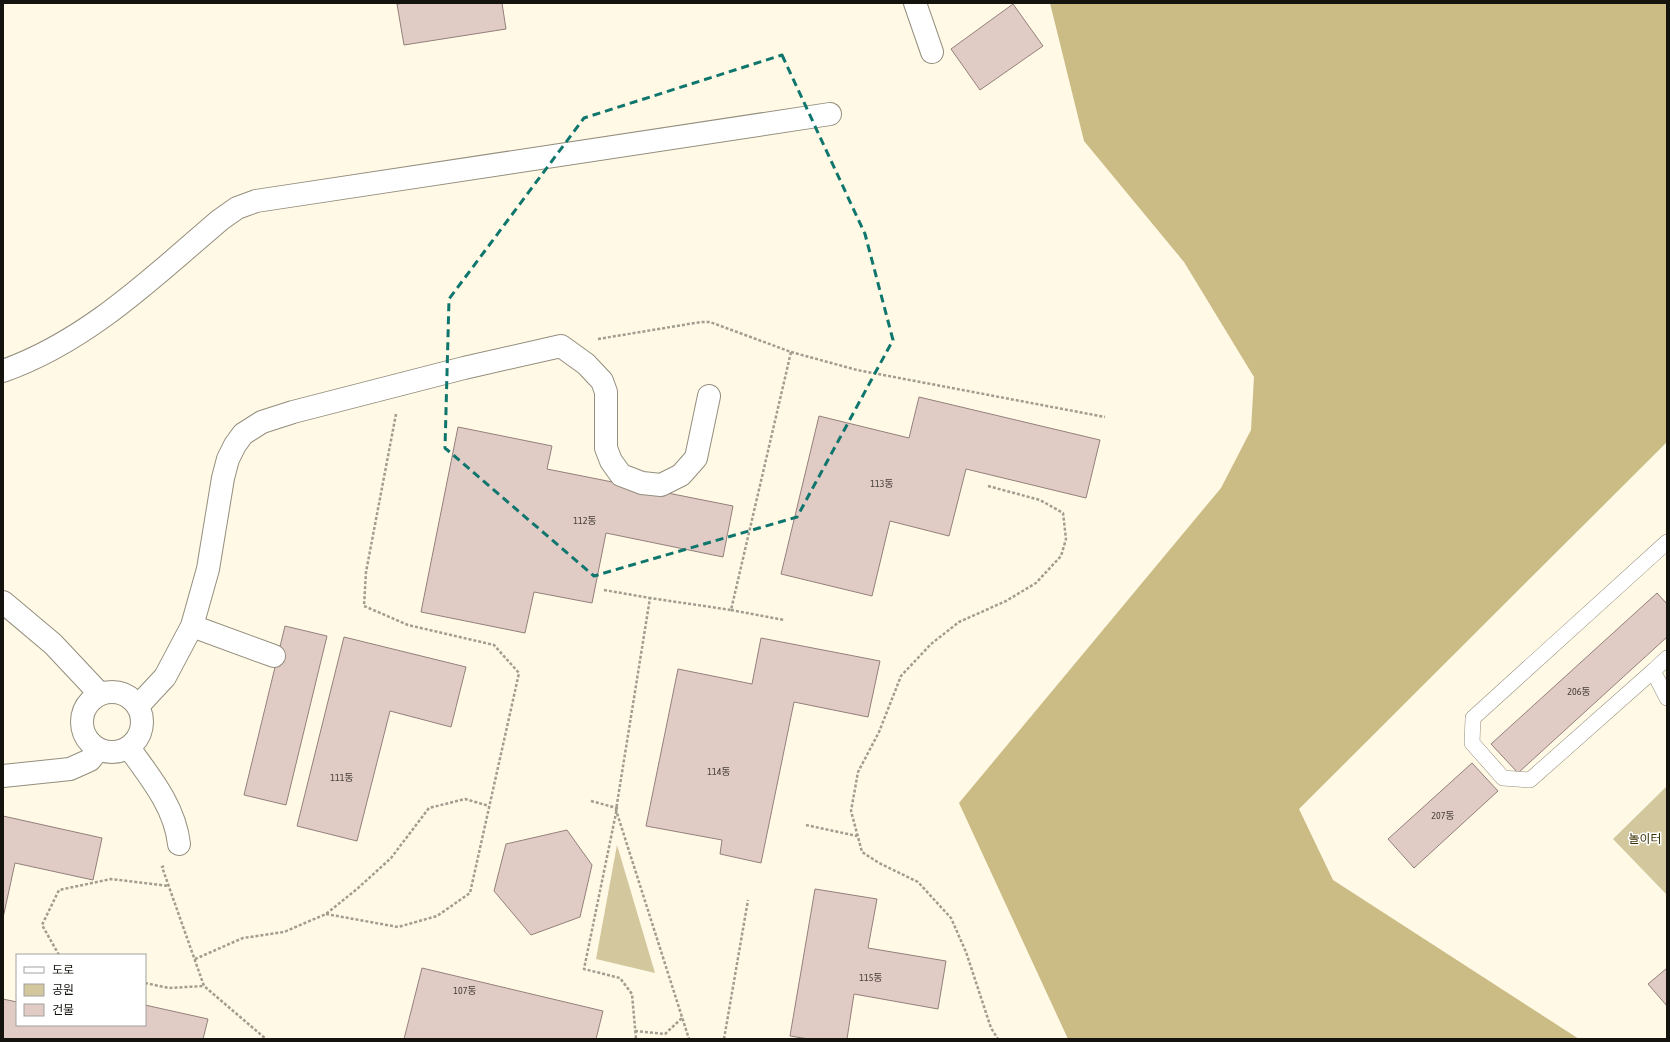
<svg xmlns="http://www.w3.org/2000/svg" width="1670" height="1042" font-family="'Asap Condensed','Noto Sans KR',sans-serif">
<rect width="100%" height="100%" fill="#fff9e6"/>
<!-- green -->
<g fill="#d3c79d">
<polygon points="1667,786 1667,895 1613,839"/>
<polygon points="617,845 655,973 596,959"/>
</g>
<!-- forest -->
<polygon fill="#cbbb84" points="1050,3 1667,3 1667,442 1299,809 1333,880 1579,1039 1068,1039 959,803 1221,488 1251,430 1254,377 1184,262 1084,141"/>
<!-- building -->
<g fill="#e1cbc5" stroke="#94807b">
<polygon points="406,3 502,3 506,29 404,45 397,4"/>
<polygon points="1013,4 1043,46 980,90 951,49"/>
<polygon points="919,397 1100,440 1086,498 966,469 949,536 890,521 872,596 781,574 819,416 909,438"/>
<polygon points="458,427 552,446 547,469 733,506 723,557 606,533 592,603 534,592 525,633 421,612"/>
<polygon points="1657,593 1667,604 1667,637 1518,773 1491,744"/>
<polygon points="285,626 327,636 286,805 244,795"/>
<polygon points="344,637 466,667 451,727 390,711 357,841 297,826"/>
<polygon points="761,638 880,661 868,717 794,702 761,863 720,854 722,840 646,826 678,669 752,684"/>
<polygon points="1472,763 1498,791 1414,868 1388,839"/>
<polygon points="3,816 102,838 93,880 15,863 3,918"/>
<polygon points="567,830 592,865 580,917 531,935 494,891 506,844"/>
<polygon points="815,889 877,899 868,948 946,961 938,1009 854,994 847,1039 809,1039 790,1036"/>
<polygon points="422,968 603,1011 596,1039 404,1039"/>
<polygon points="1667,968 1667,1006 1648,984"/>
<polygon points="3,999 17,1002 17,1025 145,1025 145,1005 208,1019 203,1039 3,1039"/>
</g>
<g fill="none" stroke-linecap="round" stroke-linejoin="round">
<defs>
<g id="service">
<polyline points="1667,658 1653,671 1667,698"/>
<polyline points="1653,671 1530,780 1503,778 1472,743 1473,718 1667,542"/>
</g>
<g id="minor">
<polyline points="915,3 932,52"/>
<path d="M3,371C88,341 153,277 220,220L237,208L256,201L830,114"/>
<polyline points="3,602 53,644 100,694"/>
<polyline points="192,626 274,656"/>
<circle cx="112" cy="722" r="30"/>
<polyline points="138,706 165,677 192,626 208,569 223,478 228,459 235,445 243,434 262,422 293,412 464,368 561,346 586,364 602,381 606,392 606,448 611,461 621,475 642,483 661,485 681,475 696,458 709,396"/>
<path d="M129,748C150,777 175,807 179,844"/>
<polyline points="3,776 70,769 90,760 98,750"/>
</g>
</defs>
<!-- service casing -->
<use href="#service" stroke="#938e7d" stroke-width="16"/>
<!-- minor casing -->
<use href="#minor" stroke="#938e7d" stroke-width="24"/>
<!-- path -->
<g stroke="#a19d8f" stroke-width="2.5" stroke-dasharray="3 2" stroke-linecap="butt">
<polyline points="598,339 701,322 710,322 791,352 731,610 650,598 616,810 689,1039"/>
<polyline points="791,352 857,370 1105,417"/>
<polyline points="988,486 1040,500 1063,513 1066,539 1061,556 1036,583 1006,601 959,622 931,644 901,676 879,732 858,772 851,811 862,852 879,863 918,882 951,918 966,952 991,1028 998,1039"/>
<polyline points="604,590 650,598"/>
<polyline points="731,610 784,620"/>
<polyline points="591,801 617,808 584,969 620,978 632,994 636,1039"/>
<polyline points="806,825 857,836"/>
<polyline points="164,866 162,867 204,986 266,1039"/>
<polyline points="326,914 398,927 437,916 470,893 519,673 494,645 408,625 364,606 366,572 396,414"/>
<polyline points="59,955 42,925 59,890 111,879 169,886"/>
<polyline points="195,959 243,938 284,932 326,914 357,889 391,858 429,808 465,799 489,806"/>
<polyline points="145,983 169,988 204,986"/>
<polyline points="635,1031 665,1034 682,1018"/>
<polyline points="724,1039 748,900"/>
</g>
<!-- service -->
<use href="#service" stroke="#fff" stroke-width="15"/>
<!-- minor -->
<use href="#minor" stroke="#fff" stroke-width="22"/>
</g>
<!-- marked area -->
<path fill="none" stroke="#0f766e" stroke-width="3" stroke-dasharray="8 5" stroke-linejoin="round" d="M782,55L865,234L893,340L797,517L594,576L445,448L449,299L584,118Z"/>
<g text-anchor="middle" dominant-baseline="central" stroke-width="3" stroke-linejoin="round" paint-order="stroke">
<!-- number labels -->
<g font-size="10" fill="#48413b">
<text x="882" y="483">113동</text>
<text x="585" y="520">112동</text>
<text x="1579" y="691">206동</text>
<text x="719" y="771">114동</text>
<text x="342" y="777">111동</text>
<text x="1443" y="815">207동</text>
<text x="871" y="977">115동</text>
<text x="465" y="990">107동</text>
</g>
<!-- park labels -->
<g font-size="12" fill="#3a2e00" stroke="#fff">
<text x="1645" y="839">놀이터</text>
</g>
</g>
<!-- border -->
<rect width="1670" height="1042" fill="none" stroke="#15130d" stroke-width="8"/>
<!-- legend -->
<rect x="16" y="954" width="130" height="72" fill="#ffffff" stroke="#a1a19e"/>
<rect x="24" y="967" width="20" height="6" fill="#ffffff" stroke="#a1a19e"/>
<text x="52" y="974" font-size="12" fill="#15130d">도로</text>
<rect x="24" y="984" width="20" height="12" fill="#d3c79d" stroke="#a1a19e"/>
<text x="52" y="994" font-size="12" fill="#15130d">공원</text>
<rect x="24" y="1004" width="20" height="12" fill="#e1cbc5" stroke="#a1a19e"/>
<text x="52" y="1014" font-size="12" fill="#15130d">건물</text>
</svg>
